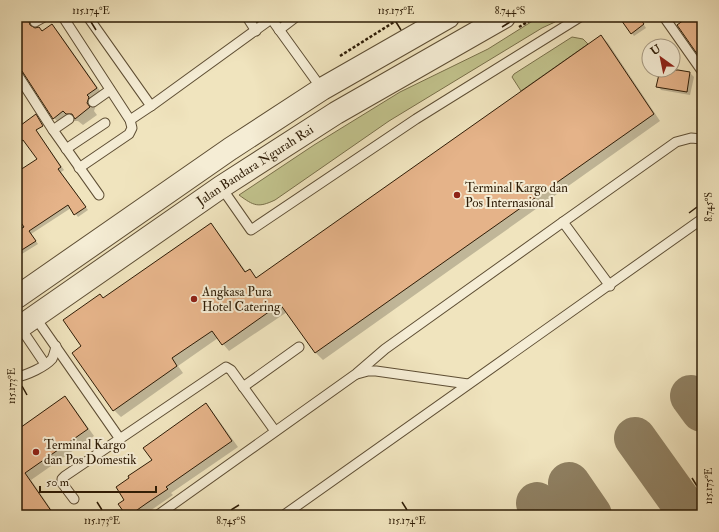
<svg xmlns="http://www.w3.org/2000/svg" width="719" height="532" font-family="'IM FELL Double Pica',serif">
<rect width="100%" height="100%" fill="#f0e4be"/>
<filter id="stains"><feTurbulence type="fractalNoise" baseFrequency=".005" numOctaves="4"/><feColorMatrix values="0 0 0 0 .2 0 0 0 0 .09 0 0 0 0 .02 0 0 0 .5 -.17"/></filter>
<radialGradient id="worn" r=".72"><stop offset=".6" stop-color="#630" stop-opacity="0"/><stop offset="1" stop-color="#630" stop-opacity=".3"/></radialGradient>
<!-- green -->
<g fill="#c1c28c" stroke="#786f49">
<path d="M539,17H551L555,22L542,28L389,121L275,200C258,208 254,206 239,195L314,145L400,92L488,49Z"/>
<polygon points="572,37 583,39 588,44 521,91 512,77 514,74"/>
</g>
<!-- shadow -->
<g fill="#0003">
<polygon points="19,17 32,17 38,25 37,28 42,32 52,26 59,33 103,95 96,105 94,111 97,115 83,125 78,121 74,121 71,118 61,125 54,118 25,75 17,67 17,18"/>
<polygon points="620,17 639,17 646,28 634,36"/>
<polygon points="601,36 608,43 660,121 323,360 316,353 287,312 229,351 218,338 178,366 183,373 121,417 114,410 83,346 103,299 210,224 217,231 247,273 250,271 258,279"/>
<polygon points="661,70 673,70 690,73 694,77 690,95 661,90 658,86"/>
<polygon points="35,129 64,170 61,172 88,210 78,217 71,208 31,234 38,244 17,257 17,230 25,226 17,215 17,173 38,160"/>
<polygon points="65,398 72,405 94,436 31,480 55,515 17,515 17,431"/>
<polygon points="206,405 212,411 238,447 171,493 173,495 144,515 127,515 126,500 153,460"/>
</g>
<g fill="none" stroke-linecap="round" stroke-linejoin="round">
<!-- taxiway -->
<g stroke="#8f8062" stroke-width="42">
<polyline points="691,396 702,411"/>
<polyline points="635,438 690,515"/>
<polyline points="569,483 591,515"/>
<polyline points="537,503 544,515"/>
</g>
</g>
<!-- building -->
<g fill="#e5b389" stroke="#2e1c06">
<polygon points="17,17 31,17 29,22 30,25 35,28 39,27 42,31 52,24 97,88 87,95 89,97 87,103 90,107 75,119 72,114 66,114 63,111 53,119 22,71 17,68"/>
<polygon points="619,17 639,17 644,24 631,34"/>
<polygon points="688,17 702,17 702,61 677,25"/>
<polygon points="601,35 654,114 315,353 280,304 222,345 212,331 172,358 177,366 113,411 72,353 81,346 63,320 100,294 103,298 211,223 245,272 250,269 256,278"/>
<polygon points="660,70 678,70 690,72 687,92 656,87"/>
<polygon points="36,114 43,126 36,130 61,167 58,169 86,207 74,215 68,205 29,231 36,241 17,253 17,231 24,227 17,217 17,172 37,159 23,140 17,143 17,128"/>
<polygon points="65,396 88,429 25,473 54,515 17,515 17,430"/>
<polygon points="206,403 232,441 166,487 168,489 147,503 130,515 126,515 118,504 124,500 116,487 129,478 128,476 152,460 143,448"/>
</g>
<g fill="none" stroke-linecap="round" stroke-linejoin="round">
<defs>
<g id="service">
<polyline points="63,17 130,120 132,128 129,134 79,168"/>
<polyline points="88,17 151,106 271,19"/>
<polyline points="247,17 256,31"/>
<polyline points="270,17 322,89"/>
<polyline points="664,17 702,71"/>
<polyline points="35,22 44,17"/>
<polyline points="279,30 296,17"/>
<polyline points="17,74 53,130 99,195"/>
<polyline points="93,102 110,90"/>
<polyline points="130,120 151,106"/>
<polyline points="53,130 69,119"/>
<polyline points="66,149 105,123"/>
<polyline points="221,187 251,230 416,119 580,17"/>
<polyline points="610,286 563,222 676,142 691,138 702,139"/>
<polyline points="35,317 120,439"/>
<polyline points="20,327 45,364"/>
<polyline points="357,374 368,371 376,371 468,384"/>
<path d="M17,377C27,375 45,367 52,359C54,355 55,351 56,346"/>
<polyline points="243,387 299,347"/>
<polyline points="74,499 62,483 62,479 65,476 226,367 231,370 275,431"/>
<polyline points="158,515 356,374 385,349 563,222"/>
<polyline points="284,515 702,219"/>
</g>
<g id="tertiary">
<polyline points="17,297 230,149 322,89 448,17"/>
<path id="s1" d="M17,329L221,187L336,113L504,17"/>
</g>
</defs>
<!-- service casing -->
<use href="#service" stroke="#5e4e34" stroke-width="11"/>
<!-- tertiary casing -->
<use href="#tertiary" stroke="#5e4e34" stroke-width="24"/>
<!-- path -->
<g stroke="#2e1c06" stroke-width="2.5" stroke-dasharray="3 2" stroke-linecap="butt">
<polyline points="519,27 536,17"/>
<polyline points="340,56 402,17"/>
</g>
<!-- service -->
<use href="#service" stroke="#f5edd5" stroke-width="9"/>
<!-- tertiary -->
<use href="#tertiary" stroke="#f5edd5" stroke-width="22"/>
</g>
<!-- ticks -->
<path fill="none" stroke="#2e1c06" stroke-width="1.5" d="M91,22L96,30M396,22L401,30M502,27L510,22M689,213L697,207M22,386L27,395M692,478L697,486M97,502L102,510M402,502L407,510M231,510L239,505"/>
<!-- markers -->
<g fill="#8f2418" stroke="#f5edd5" stroke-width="1.5">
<circle cx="457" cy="195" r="4"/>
<circle cx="194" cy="299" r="4"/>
<circle cx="36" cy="452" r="4"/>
</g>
<g text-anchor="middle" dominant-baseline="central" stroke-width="4" stroke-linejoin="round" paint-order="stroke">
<!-- street labels -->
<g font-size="13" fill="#2e1c06" stroke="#f5edd5">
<text stroke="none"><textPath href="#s1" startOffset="289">Jalan Bandara Ngurah Rai</textPath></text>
</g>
<!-- poi labels -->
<g font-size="13" fill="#2e1c06" stroke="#f5edd5" text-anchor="start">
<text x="465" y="188">Terminal Kargo dan<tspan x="465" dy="15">Pos Internasional</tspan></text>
<text x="202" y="292">Angkasa Pura<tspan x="202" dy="15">Hotel Catering</tspan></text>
<text x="44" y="445">Terminal Kargo<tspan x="44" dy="15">dan Pos Domestik</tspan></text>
</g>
</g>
<!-- margin -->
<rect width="719" height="532" fill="none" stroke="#f0e4be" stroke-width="44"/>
<!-- north arrow -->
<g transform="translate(661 58) rotate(327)"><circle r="19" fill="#f5edd5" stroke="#a59982"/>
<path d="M0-3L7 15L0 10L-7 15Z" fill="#8f2418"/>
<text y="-6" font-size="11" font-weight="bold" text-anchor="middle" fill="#2e1c06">U</text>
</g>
<!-- scale -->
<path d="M40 486v6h116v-6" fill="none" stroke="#2e1c06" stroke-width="2"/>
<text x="46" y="486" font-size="12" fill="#2e1c06" stroke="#f5edd5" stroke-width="3" paint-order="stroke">50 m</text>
<rect x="22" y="22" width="675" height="488" fill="none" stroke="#2e1c06" stroke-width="1.5"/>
<g font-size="10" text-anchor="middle" fill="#2e1c06">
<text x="91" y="14">115.174°E</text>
<text x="396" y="14">115.175°E</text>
<text x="510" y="14">8.744°S</text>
<text transform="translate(708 207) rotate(-90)" y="4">8.745°S</text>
<text transform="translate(11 386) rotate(-90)" y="4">115.173°E</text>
<text transform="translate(708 486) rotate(-90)" y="4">115.175°E</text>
<text x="102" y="524">115.173°E</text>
<text x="231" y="524">8.745°S</text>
<text x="407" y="524">115.174°E</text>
</g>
<rect width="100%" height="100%" filter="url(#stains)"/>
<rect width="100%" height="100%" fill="url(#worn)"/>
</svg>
